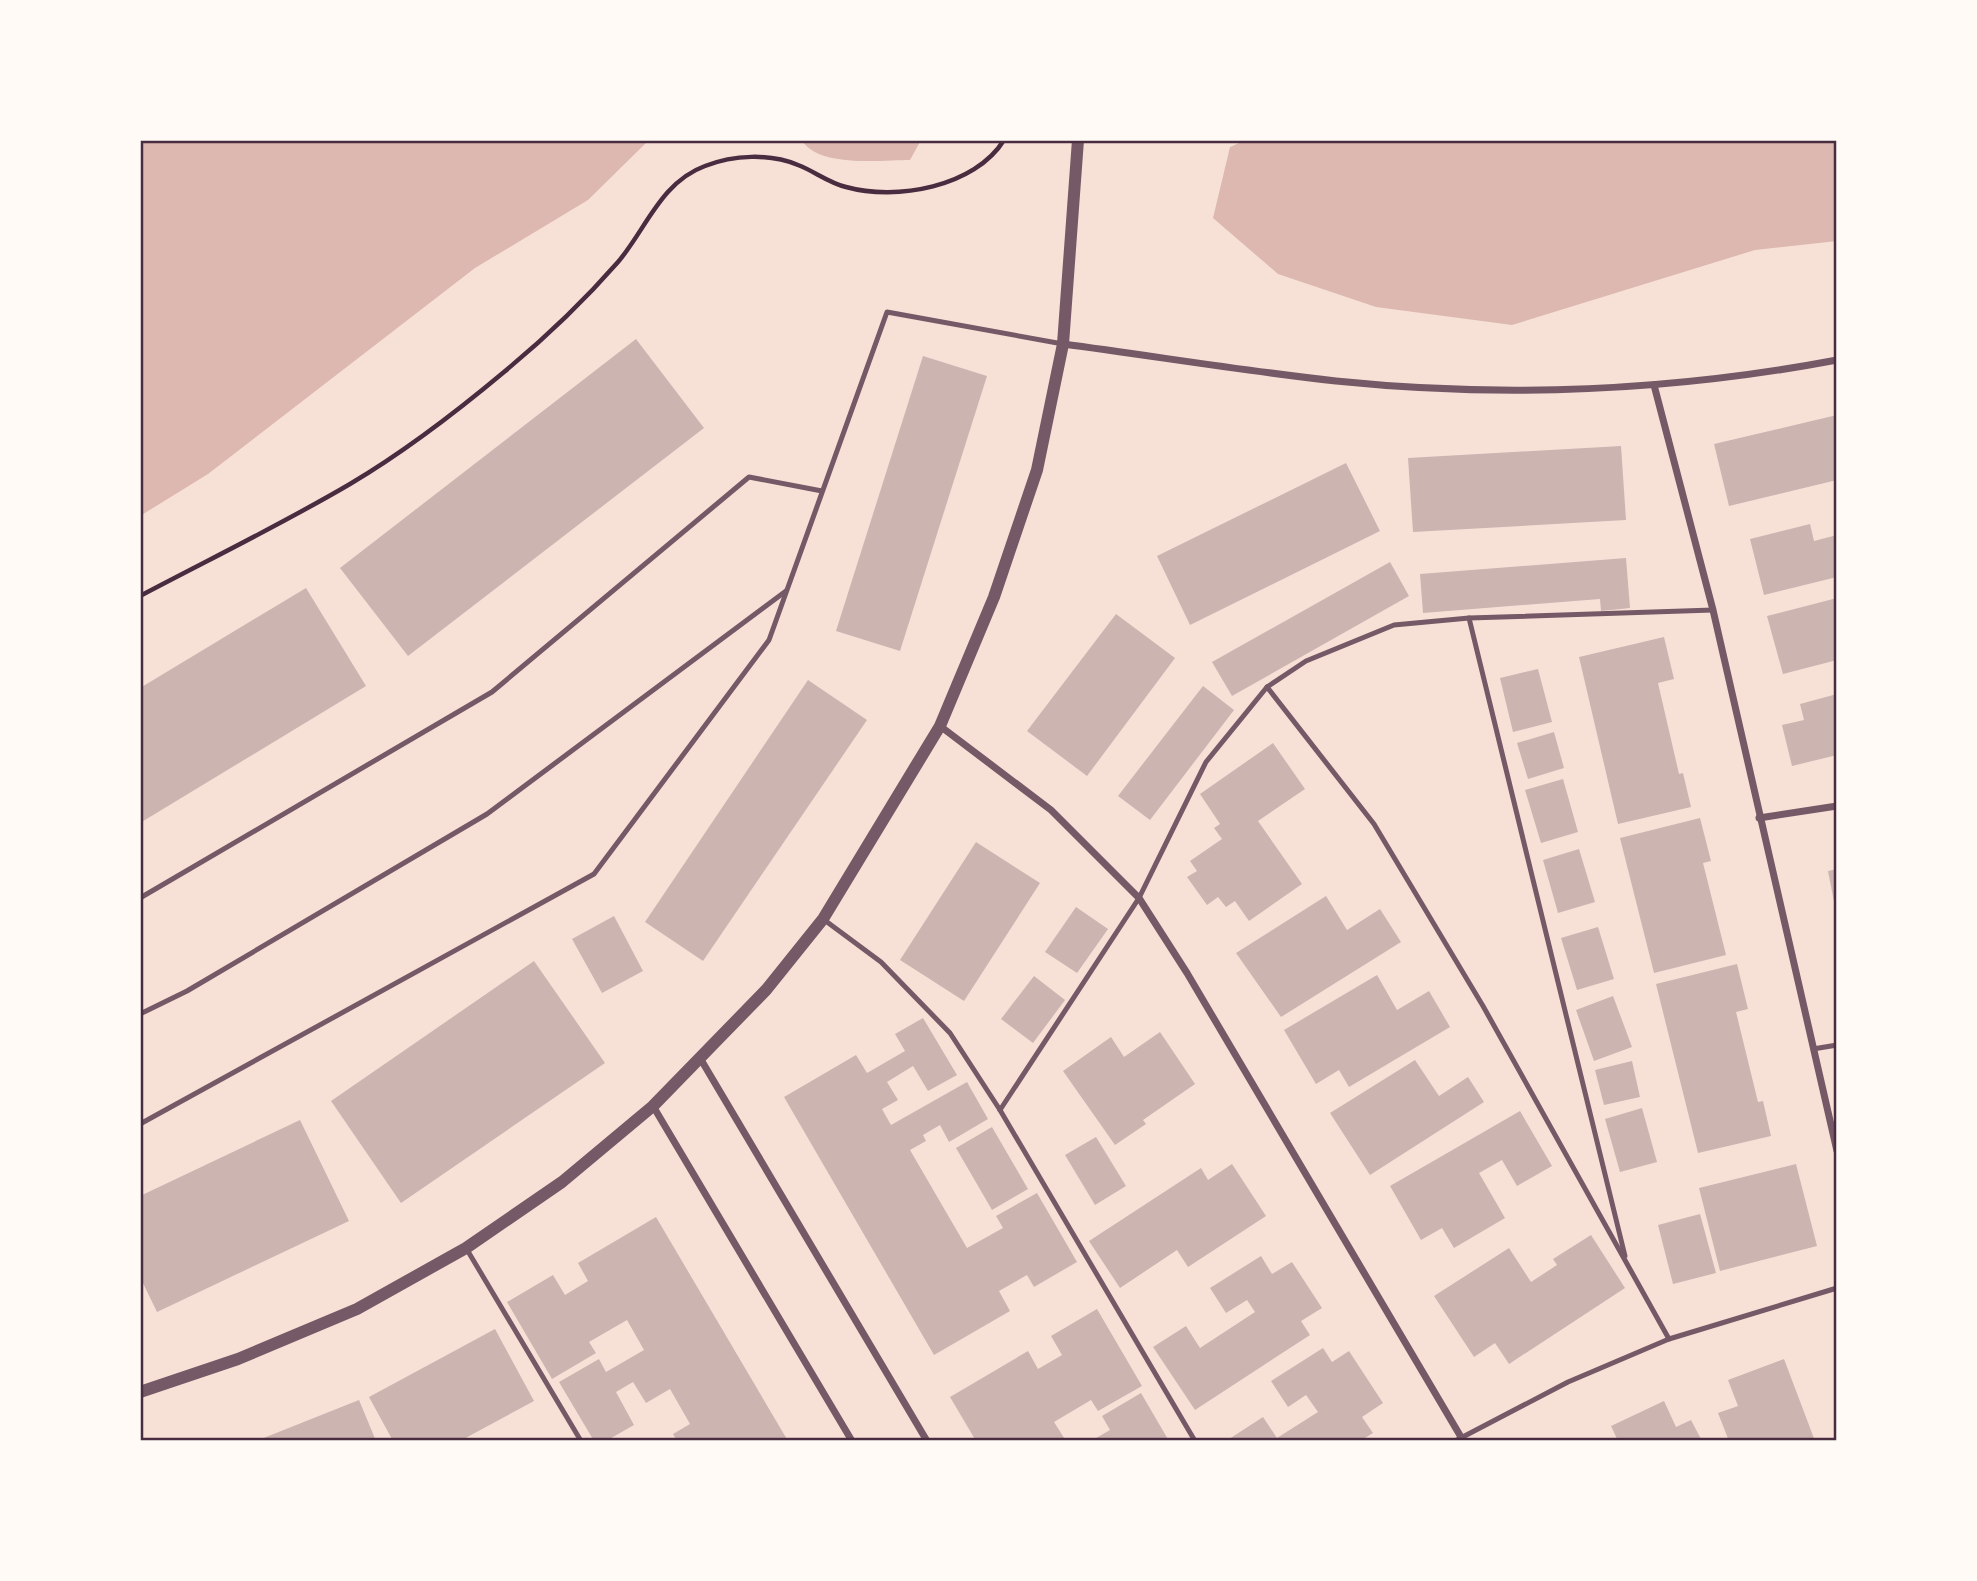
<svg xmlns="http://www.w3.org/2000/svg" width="1977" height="1581" font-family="'PT Sans Narrow',sans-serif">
<rect width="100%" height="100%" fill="#f7e1d7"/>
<!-- water -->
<g fill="#dcb8b0">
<polygon points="140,140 649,140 588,200 475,268 208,474 140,516"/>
<path d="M802,140H921L910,160C883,160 817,168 802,140Z"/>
<polygon points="1246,140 1837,140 1837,241 1755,250 1512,325 1376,307 1278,274 1213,218 1230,147"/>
</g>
<!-- building -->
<g fill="#ccb4b1">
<polygon points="636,339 704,428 408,656 340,568"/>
<polygon points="923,356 987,376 900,651 836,631"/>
<polygon points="1837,415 1837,480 1729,506 1714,444"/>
<polygon points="1621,446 1626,520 1413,532 1408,458"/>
<polygon points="1346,463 1380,531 1190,625 1157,556"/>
<polygon points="1810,524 1814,541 1837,535 1837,577 1764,595 1750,539"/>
<polygon points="1626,558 1630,608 1601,611 1600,599 1423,613 1420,574"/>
<polygon points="1390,562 1409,596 1232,696 1212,662"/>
<polygon points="306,588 366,686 140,823 140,688"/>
<polygon points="1837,598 1837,660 1783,674 1767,616"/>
<polygon points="1116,614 1175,658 1087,776 1027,731"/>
<polygon points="1664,637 1674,679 1658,683 1679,774 1683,773 1691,807 1618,824 1579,657"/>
<polygon points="1538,669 1552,722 1513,732 1500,678"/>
<polygon points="808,680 867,720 703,961 645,922"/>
<polygon points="1203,686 1234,710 1150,820 1118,796"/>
<polygon points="1837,694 1837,755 1792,766 1782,725 1804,720 1800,704"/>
<polygon points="1554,732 1564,768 1528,779 1517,743"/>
<polygon points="1273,743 1305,789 1258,821 1302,884 1249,921 1235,901 1226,907 1218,897 1207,905 1187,877 1197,871 1190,861 1222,839 1214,828 1220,824 1200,794"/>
<polygon points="1563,779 1578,832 1541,843 1525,790"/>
<polygon points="1700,818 1711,861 1703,863 1726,955 1654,973 1620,838"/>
<polygon points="976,842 1040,883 964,1001 900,960"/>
<polygon points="1579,849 1595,902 1558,913 1543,860"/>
<polygon points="1837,869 1837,912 1836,912 1828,871"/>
<polygon points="1326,896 1347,930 1380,909 1401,942 1281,1017 1236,953"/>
<polygon points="1076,907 1108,929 1077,973 1045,952"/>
<polygon points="614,916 643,971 602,993 572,939"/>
<polygon points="1598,927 1614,979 1577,990 1561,938"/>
<polygon points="534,961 605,1063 401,1203 331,1101"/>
<polygon points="1737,964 1748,1009 1736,1012 1758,1102 1763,1101 1771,1136 1698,1153 1656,984"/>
<polygon points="1377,975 1397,1010 1429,991 1450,1027 1349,1087 1339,1070 1316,1084 1284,1030"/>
<polygon points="1034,976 1065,1000 1033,1043 1001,1019"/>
<polygon points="1613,996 1632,1047 1594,1061 1576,1010"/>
<polygon points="923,1018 957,1075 928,1091 913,1066 887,1082 898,1100 882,1109 891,1125 967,1082 988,1119 949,1142 940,1125 923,1135 926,1141 910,1150 967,1248 1003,1228 996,1216 1037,1193 1077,1262 1034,1287 1027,1275 999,1291 1010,1311 934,1355 784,1097 856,1055 867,1073 905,1051 895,1034"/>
<polygon points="1160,1032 1195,1084 1143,1120 1146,1124 1115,1145 1063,1071 1111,1037 1124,1057"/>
<polygon points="1415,1060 1439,1096 1468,1077 1484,1102 1370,1175 1330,1113"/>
<polygon points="1632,1061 1640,1097 1604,1105 1595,1070"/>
<polygon points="1642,1108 1657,1162 1620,1172 1605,1119"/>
<polygon points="1520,1111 1552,1166 1517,1186 1502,1160 1479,1173 1505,1218 1454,1248 1442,1228 1421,1240 1390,1186"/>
<polygon points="300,1120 349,1221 157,1312 140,1277 140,1196"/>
<polygon points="992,1127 1028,1189 992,1210 956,1148"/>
<polygon points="1096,1137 1126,1186 1095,1205 1065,1155"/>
<polygon points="1232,1164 1266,1216 1188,1267 1177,1250 1120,1288 1089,1241 1201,1168 1208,1180"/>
<polygon points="1796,1164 1817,1246 1720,1271 1699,1188"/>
<polygon points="1700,1214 1716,1273 1673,1284 1658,1225"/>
<polygon points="656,1217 788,1441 677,1441 673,1434 690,1424 670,1389 646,1403 633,1382 616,1392 634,1425 606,1441 594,1441 559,1382 599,1359 606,1372 644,1350 627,1320 589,1342 596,1353 552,1379 507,1302 553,1275 565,1295 588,1281 578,1263"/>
<polygon points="1591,1235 1625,1288 1509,1364 1495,1343 1474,1357 1434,1296 1509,1248 1531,1282 1557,1265 1553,1259"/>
<polygon points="1261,1256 1272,1274 1292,1262 1322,1308 1301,1321 1310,1335 1195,1410 1153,1347 1186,1326 1200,1348 1255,1312 1247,1300 1226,1313 1210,1288"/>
<polygon points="1097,1309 1142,1386 1098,1411 1091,1400 1054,1422 1066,1441 976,1441 950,1397 1028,1351 1038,1369 1062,1355 1051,1336"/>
<polygon points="495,1329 534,1401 460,1441 393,1441 369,1397"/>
<polygon points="1323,1348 1332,1362 1349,1351 1383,1403 1362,1417 1373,1433 1360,1441 1226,1441 1263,1417 1277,1438 1318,1412 1306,1395 1288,1407 1271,1381"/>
<polygon points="1784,1359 1815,1441 1729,1441 1718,1413 1738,1406 1728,1380"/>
<polygon points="1141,1393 1169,1441 1091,1441 1110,1430 1102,1416"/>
<polygon points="359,1400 376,1441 256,1441"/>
<polygon points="1664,1401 1676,1427 1691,1420 1702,1441 1618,1441 1611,1426"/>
</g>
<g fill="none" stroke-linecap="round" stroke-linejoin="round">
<!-- path -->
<path stroke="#4a2c40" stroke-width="4.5" d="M140,596C210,559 282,524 350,484C404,452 455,413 504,372C544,339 583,302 618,262C646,229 661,182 705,166C733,155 770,153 798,165C814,171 829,183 846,187C896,201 975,187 1004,140"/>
<!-- service -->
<g stroke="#755966" stroke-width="5">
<polyline points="1469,618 1625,1256"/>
<polyline points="1267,687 1374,824 1483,1006 1669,1339"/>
<polyline points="140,898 492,692 749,477 822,491"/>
<polyline points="823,919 881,962 950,1033 1000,1110 1195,1441"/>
<polyline points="140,1014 187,991 487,814 786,591"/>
<polyline points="1813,1049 1837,1045"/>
<polyline points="1000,1110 1139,898 1206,762 1267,687 1306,661 1394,625 1469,618 1713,610"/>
<polyline points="140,1124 594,874 769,640 887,312 1063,344"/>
<polyline points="466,1248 581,1441"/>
<polyline points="1455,1441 1568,1382 1669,1339 1837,1288"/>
</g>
<!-- minor -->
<g stroke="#755966" stroke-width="7">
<path d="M1063,344C1154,356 1245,371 1336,381C1502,398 1673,391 1837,360"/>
<polyline points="1654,385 1713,610 1837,1151"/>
<polyline points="940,726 1051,810 1139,898 1187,973 1461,1437"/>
<polyline points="1759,818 1837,806"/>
<polyline points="700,1058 927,1441"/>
<polyline points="653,1106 852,1441"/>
</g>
<!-- tertiary -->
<polyline stroke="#755966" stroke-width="12" points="140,1392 238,1359 357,1309 466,1248 562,1182 653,1106 766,990 823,919 940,726 994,597 1037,470 1063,344 1078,140"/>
</g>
<!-- border -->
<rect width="1977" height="1581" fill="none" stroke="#fffaf5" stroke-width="284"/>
<rect x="142" y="142" width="1693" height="1297" fill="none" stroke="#4a2c40" stroke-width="2.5"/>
</svg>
